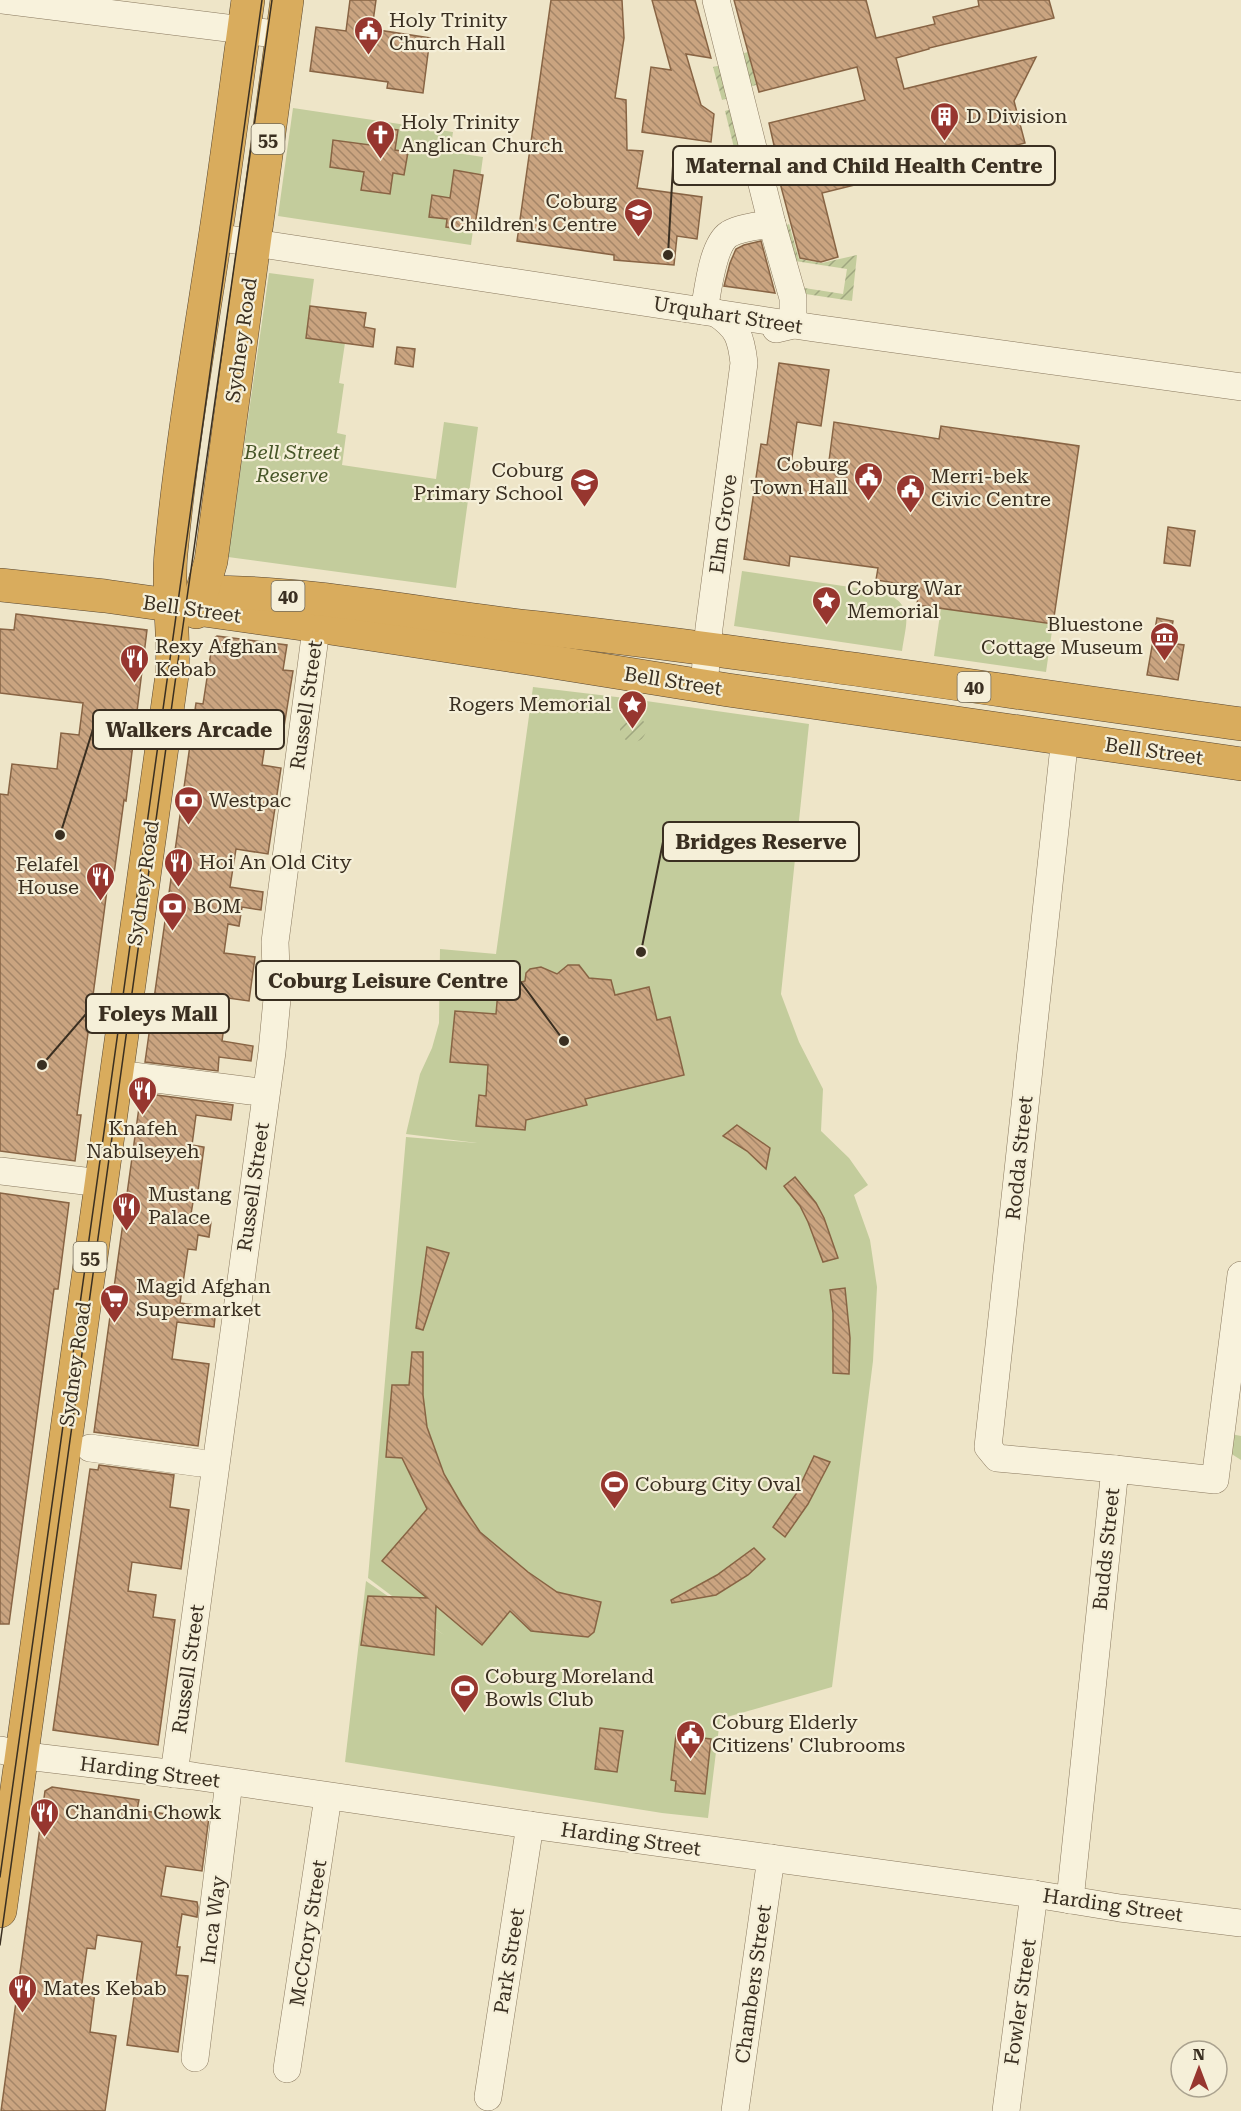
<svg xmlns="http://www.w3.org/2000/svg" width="1241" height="2111" font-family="'Roboto Serif',serif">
<defs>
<pattern id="garden-furrows" width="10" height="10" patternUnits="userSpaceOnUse" patternTransform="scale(1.5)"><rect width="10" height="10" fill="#c3cc9c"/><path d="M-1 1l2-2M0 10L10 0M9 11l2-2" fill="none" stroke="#9fa67f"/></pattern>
<pattern id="building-back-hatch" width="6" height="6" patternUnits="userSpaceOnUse" patternTransform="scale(1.5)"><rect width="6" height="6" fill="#caa480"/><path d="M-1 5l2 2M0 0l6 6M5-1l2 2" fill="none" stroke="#a58668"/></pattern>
</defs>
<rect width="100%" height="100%" fill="#eee5c8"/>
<!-- park -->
<g fill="#c3cc9c">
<polygon points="293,108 453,132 450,152 483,157 471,245 278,216"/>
<polygon points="269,273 314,279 306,337 345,343 339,383 344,384 337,433 346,435 342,465 436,479 444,422 478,427 456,588 228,557"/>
<path d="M742,571L884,592C915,606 906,622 902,651L734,626Z"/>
<polygon points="941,608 1053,624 1046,672 934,656"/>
<polygon points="533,687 625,698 809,724 781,994 799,1042 823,1089 821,1131 849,1158 868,1185 854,1195 870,1240 877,1287 873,1361 832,1687 720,1719 708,1818 662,1813 345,1762 366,1581 444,1635 368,1578 406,1137 477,1143 406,1134 420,1074 432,1048 439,1023 440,949 496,954"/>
<polygon points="1231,1434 1241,1436 1241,1460 1227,1451"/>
</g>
<!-- garden -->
<g fill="url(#garden-furrows)">
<polygon points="748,52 756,85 749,87 741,54"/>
<polygon points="721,65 729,98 722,100 713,67"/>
<polygon points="731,109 743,154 737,160 725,111"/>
<polygon points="789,224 799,259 822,263 857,255 852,301 799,293 798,287 843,294 847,269 795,261 785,226"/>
<circle cx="633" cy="729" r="13"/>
</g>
<!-- building -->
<g fill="url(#building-back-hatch)" stroke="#886444" stroke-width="1.5">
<polygon points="350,0 376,0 372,29 430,38 423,93 387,88 388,82 310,71 316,27 346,31"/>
<polygon points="551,0 622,0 624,38 615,98 626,100 627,150 643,151 637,188 702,197 697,239 677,236 674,265 614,260 614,255 517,241"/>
<polygon points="652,0 695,0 711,58 686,54 701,105 714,114 711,142 642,132 651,67 671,70"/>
<polygon points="734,0 866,0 876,38 935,24 933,17 979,6 978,0 1049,0 1054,18 929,48 929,49 896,58 904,89 1036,57 1014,101 1025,143 822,193 838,257 821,262 800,258 775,164 778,163 769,123 865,100 857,67 759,92"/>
<polygon points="372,127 398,130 395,150 408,152 404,175 393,173 390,194 361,190 364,172 330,167 333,140 370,145"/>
<polygon points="454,170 483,175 474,231 446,227 447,219 429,217 432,195 450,198"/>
<polygon points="761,241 775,293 724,286 730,263 736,249 744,245"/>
<polygon points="310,306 366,313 364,327 375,329 373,347 306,338"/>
<polygon points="397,347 415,349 413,367 395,364"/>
<polygon points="779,363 829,370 821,426 797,422 791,464 828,469 834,422 939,439 941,426 1079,446 1053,624 917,605 919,587 876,580 878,568 790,556 789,566 744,559 761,444 767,445"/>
<polygon points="1168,527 1195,531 1190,566 1164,563"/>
<polygon points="16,614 147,630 126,801 124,800 114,874 109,874 104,913 77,1115 81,1115 75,1161 0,1151 0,794 8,795 12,764 57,769 61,733 79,735 83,703 0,693 0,629 14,630"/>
<polygon points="1157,618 1173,621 1169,643 1184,645 1178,680 1147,675"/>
<polygon points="217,636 287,645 283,670 293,671 283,733 267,731 262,765 281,768 268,854 236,849 230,887 263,892 261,910 242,907 239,926 228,924 224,953 255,957 249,1001 228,998 222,1041 253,1046 251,1061 219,1057 218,1071 145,1062 196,703 203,704 213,639"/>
<polygon points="568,965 579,965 589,978 611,980 615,995 649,987 657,1020 670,1017 684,1075 585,1099 587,1105 526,1120 525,1130 476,1126 479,1095 486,1096 488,1065 450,1062 455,1011 496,1014 498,991 506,992 506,987 525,981 526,973 530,969 541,967 557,974"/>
<polygon points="141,1093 233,1105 231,1120 196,1115 192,1145 204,1147 198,1191 195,1190 190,1220 211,1222 209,1237 198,1235 196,1250 188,1249 180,1303 216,1308 214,1327 177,1322 172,1359 209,1364 198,1446 94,1432"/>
<polygon points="737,1125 770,1148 766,1169 747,1151 723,1136"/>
<polygon points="795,1177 816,1203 824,1218 838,1258 823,1262 808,1222 800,1206 784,1186"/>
<polygon points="0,1193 69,1203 58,1289 54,1289 9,1624 0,1624"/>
<polygon points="427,1247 449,1253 423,1330 416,1328"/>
<polygon points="845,1288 850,1338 849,1374 833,1373 833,1313 830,1290"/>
<polygon points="412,1352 423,1352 423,1395 427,1427 444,1474 462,1505 480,1532 528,1572 557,1592 601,1602 596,1624 594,1632 588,1637 531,1631 510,1611 482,1645 436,1606 434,1655 361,1645 368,1596 427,1598 382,1561 427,1509 402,1458 386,1457 392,1385 409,1385"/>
<polygon points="814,1456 830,1462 808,1504 785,1537 773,1527 796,1494"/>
<polygon points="99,1465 174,1475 170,1507 189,1510 181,1569 132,1562 128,1591 156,1595 153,1617 175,1620 158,1745 53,1730 90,1469 98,1470"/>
<polygon points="754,1548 765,1559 748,1575 716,1595 672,1603 671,1600 717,1575"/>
<polygon points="600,1728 623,1731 617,1772 595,1769"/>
<polygon points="676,1735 711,1739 705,1794 675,1791 676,1781 671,1780"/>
<polygon points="52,1787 139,1800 137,1810 182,1816 182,1814 209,1817 202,1871 166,1866 161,1896 197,1902 198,1907 197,1917 182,1914 177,1947 180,1947 176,1975 188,1976 178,2052 127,2045 142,1942 97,1935 95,1949 87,1948 81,1990 95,1992 90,2032 116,2036 105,2111 1,2111 45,1791"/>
</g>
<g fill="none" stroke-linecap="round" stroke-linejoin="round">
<defs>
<g id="minor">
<polyline points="3,0 283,35"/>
<polyline points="716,0 772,224"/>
<polyline points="215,237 814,328 1241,387"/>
<path d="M704,311C708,291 712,245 729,234C741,227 758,226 772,224L793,298V325L776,329"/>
<path d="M704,686L709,628L744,363C741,337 738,328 716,313"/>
<polyline points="1065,737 988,1447 997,1458 1115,1469"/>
<polyline points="117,1074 251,1091"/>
<polyline points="0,1171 101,1183"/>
<polyline points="90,1448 200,1463"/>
<polyline points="0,1750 26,1756 193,1776 530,1825 1034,1894 1120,1908 1241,1923"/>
<polyline points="174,1774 272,1052 277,999 275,942 319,606"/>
<polyline points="1070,1900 1115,1469 1215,1480 1241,1275"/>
<polyline points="195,2058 229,1782"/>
<polyline points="287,2069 328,1797"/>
<polyline points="488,2097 530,1825"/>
<polyline points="735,2111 771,1858"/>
<polyline points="1006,2111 1034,1894"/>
</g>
<g id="highway">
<polyline points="0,585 105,596 317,626 534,659 728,690 1241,764"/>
<path d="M205,592C317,592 427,616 539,628C773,655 1007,692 1241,724"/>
<polyline points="196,612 211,561 287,0"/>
<path d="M0,1911L172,675C175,634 167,594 171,553C181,448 199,343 215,238C227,159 237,79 248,0"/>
</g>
</defs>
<!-- minor casing -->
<use href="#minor" stroke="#89785e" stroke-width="28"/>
<!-- highway casing -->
<use href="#highway" stroke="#584631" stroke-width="34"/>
<!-- minor -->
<use href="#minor" stroke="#f8f2dc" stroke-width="27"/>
<!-- highway -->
<use href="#highway" stroke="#d9ac5d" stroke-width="33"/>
<!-- tram -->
<g stroke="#3a2f21" stroke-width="1.5">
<polyline points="0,1877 262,0"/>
<polyline points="0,1945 179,654 272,0"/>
</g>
</g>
<!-- icons -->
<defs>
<symbol id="civic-pin" viewBox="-11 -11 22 30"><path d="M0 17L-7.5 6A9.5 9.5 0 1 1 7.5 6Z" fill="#97362f" stroke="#f5efd8"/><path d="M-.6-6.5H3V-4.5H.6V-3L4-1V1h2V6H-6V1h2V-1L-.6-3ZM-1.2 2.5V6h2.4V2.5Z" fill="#fff"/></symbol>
<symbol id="building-pin" viewBox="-11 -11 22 30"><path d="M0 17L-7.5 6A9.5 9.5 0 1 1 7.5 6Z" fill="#97362f" stroke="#f5efd8"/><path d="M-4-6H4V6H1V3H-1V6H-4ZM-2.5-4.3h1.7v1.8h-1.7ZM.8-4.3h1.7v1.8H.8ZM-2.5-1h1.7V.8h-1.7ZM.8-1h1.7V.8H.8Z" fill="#fff"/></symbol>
<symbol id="church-pin" viewBox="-11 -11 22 30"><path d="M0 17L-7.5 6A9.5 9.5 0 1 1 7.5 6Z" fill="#97362f" stroke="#f5efd8"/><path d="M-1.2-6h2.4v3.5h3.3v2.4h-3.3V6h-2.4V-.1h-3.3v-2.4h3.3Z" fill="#fff"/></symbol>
<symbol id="school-pin" viewBox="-11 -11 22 30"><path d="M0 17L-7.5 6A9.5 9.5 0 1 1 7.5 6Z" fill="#97362f" stroke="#f5efd8"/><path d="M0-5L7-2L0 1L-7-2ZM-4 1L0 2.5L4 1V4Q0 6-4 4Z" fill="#fff"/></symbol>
<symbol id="sight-pin" viewBox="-11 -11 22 30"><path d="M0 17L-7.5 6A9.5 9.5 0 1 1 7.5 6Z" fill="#97362f" stroke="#f5efd8"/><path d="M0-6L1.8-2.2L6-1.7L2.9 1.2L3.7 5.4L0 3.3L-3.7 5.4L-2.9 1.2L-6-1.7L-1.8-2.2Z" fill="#fff"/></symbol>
<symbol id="museum-pin" viewBox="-11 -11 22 30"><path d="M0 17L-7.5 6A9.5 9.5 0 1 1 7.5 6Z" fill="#97362f" stroke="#f5efd8"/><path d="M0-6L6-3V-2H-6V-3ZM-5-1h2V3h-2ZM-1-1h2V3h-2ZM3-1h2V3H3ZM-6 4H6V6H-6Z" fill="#fff"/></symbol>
<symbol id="restaurant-pin" viewBox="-11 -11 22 30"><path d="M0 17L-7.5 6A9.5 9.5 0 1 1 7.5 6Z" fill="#97362f" stroke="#f5efd8"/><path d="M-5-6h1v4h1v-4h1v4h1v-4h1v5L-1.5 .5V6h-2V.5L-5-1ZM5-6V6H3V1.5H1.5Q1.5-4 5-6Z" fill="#fff"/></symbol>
<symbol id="bank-pin" viewBox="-11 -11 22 30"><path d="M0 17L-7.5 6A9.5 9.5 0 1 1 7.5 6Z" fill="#97362f" stroke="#f5efd8"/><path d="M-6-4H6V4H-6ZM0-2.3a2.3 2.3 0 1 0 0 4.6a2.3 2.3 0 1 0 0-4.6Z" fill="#fff"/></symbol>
<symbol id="supermarket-pin" viewBox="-11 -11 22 30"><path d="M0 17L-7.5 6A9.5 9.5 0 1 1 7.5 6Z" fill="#97362f" stroke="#f5efd8"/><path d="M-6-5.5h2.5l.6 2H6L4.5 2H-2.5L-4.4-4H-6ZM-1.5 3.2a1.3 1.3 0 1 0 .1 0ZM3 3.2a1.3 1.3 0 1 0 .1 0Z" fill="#fff"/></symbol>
<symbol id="stadium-pin" viewBox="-11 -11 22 30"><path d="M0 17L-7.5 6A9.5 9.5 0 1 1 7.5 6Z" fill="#97362f" stroke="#f5efd8"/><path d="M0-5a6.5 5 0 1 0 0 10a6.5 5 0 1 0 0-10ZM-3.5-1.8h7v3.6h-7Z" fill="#fff"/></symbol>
</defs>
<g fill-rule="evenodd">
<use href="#civic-pin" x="352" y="14" width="33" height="45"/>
<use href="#building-pin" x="928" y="100" width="33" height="45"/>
<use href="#church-pin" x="364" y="118" width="33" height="45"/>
<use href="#school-pin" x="622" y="196" width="33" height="45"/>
<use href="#civic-pin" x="852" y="460" width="33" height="45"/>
<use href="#school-pin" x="568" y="466" width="33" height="45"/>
<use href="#civic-pin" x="894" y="472" width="33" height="45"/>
<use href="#sight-pin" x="810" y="584" width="33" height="45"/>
<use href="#museum-pin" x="1148" y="620" width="33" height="45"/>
<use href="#restaurant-pin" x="118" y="642" width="33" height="45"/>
<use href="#sight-pin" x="616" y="688" width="33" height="45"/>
<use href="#bank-pin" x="172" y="784" width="33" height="45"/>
<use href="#restaurant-pin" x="162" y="846" width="33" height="45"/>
<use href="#restaurant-pin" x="84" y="860" width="33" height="45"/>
<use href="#bank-pin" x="156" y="890" width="33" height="45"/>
<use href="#restaurant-pin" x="126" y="1074" width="33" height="45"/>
<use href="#restaurant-pin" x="110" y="1190" width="33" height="45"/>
<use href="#supermarket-pin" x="98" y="1282" width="33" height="45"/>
<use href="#stadium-pin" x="598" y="1468" width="33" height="45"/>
<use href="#stadium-pin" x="448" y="1672" width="33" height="45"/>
<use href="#civic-pin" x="674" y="1718" width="33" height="45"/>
<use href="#restaurant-pin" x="28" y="1796" width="33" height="45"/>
<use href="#restaurant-pin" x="6" y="1972" width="33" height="45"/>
</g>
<g text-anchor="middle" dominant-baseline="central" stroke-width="4.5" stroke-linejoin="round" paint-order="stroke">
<!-- shield labels -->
<g fill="#f5efd8" stroke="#726958" stroke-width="1.5">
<rect x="251.5" y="124" width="33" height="30" rx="4.5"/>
<rect x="271.5" y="581" width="33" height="30" rx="4.5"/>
<rect x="957.5" y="672" width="33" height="30" rx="4.5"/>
<rect x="73.5" y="1242" width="33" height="30" rx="4.5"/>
</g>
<g font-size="18" font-weight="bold" fill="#3a2f21">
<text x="268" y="139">55</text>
<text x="288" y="596">40</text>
<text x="974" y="687">40</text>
<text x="90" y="1257">55</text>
</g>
<!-- poi labels -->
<g font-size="20" fill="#3a2f21" stroke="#f5efd8" text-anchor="start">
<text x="389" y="20">Holy Trinity<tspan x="389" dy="23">Church Hall</tspan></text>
<text x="966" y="116">D Division</text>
<text x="401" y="122">Holy Trinity<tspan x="401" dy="23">Anglican Church</tspan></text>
<text x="617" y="201" text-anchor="end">Coburg<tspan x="617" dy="23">Children's Centre</tspan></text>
<text x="848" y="464" text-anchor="end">Coburg<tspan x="848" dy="23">Town Hall</tspan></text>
<text x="563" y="470" text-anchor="end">Coburg<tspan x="563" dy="23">Primary School</tspan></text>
<text x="931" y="476">Merri-bek<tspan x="931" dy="23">Civic Centre</tspan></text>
<text x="847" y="588">Coburg War<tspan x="847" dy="23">Memorial</tspan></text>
<text x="1143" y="624" text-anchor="end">Bluestone<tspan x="1143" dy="23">Cottage Museum</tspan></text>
<text x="155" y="646">Rexy Afghan<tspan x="155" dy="23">Kebab</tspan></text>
<text x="611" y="704" text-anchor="end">Rogers Memorial</text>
<text x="209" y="800">Westpac</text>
<text x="199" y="862">Hoi An Old City</text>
<text x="79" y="864" text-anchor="end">Felafel<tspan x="79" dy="23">House</tspan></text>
<text x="193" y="906">BOM</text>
<text x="143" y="1128" text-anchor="middle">Knafeh<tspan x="143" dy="23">Nabulseyeh</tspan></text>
<text x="148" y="1194">Mustang<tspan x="148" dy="23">Palace</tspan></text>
<text x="136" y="1286">Magid Afghan<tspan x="136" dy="23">Supermarket</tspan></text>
<text x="635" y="1484">Coburg City Oval</text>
<text x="485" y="1676">Coburg Moreland<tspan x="485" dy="23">Bowls Club</tspan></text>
<text x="712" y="1722">Coburg Elderly<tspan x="712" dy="23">Citizens' Clubrooms</tspan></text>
<text x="65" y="1812">Chandni Chowk</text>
<text x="43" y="1988">Mates Kebab</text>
</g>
<!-- street labels -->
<g font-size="20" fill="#3a2f21" stroke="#f5efd8">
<text transform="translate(728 315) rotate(9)">Urquhart Street</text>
<text transform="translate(241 340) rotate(-82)">Sydney Road</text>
<text transform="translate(723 524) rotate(-82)">Elm Grove</text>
<text transform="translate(192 609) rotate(8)">Bell Street</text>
<text transform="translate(673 681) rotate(9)">Bell Street</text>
<text transform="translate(306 705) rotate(-82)">Russell Street</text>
<text transform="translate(1154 751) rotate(8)">Bell Street</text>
<text transform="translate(143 883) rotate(-82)">Sydney Road</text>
<text transform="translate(1019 1158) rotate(-84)">Rodda Street</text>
<text transform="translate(253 1187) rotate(-82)">Russell Street</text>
<text transform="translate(75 1364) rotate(-82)">Sydney Road</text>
<text transform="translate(1106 1549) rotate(-84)">Budds Street</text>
<text transform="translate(188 1669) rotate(-82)">Russell Street</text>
<text transform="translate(150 1772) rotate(7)">Harding Street</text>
<text transform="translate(631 1839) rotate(8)">Harding Street</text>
<text transform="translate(1113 1905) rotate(8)">Harding Street</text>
<text transform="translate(213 1920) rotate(-83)">Inca Way</text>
<text transform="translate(308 1933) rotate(-81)">McCrory Street</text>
<text transform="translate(509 1961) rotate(-81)">Park Street</text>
<text transform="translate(753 1984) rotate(-82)">Chambers Street</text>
<text transform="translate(1020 2002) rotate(-82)">Fowler Street</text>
</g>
<!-- park labels -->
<g font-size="20" font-style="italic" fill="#475628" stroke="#f5efd8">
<text x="292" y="452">Bell Street<tspan x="292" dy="23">Reserve</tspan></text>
</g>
</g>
<!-- callouts -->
<path fill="none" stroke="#3a2f21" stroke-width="2" d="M668 255L673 166M60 835L93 729M641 952L663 842M564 1041L520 981M42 1065L86 1014"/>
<g fill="#3a2f21" stroke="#f5efd8" stroke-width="2">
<circle cx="668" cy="255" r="6"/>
<circle cx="60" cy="835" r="6"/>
<circle cx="641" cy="952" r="6"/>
<circle cx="564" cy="1041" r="6"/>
<circle cx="42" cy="1065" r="6"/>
</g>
<g fill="#f5efd8" stroke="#3a2f21" stroke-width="2">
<rect x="673" y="146" width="382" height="39" rx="6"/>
<rect x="93" y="710" width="191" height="39" rx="6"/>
<rect x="663" y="822" width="196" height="39" rx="6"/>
<rect x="256" y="961" width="264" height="39" rx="6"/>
<rect x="86" y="994" width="143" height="39" rx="6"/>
</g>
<g font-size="21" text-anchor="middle" font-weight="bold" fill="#3a2f21">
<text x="864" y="173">Maternal and Child Health Centre</text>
<text x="189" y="737">Walkers Arcade</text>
<text x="761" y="849">Bridges Reserve</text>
<text x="388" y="988">Coburg Leisure Centre</text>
<text x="158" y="1021">Foleys Mall</text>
</g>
<!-- north arrow -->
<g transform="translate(1199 2069)"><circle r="28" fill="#f5efd8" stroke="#aaa28f" stroke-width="1.5"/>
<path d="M0-4.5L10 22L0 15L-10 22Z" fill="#97362f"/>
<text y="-9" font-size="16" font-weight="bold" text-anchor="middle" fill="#3a2f21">N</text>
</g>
</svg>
